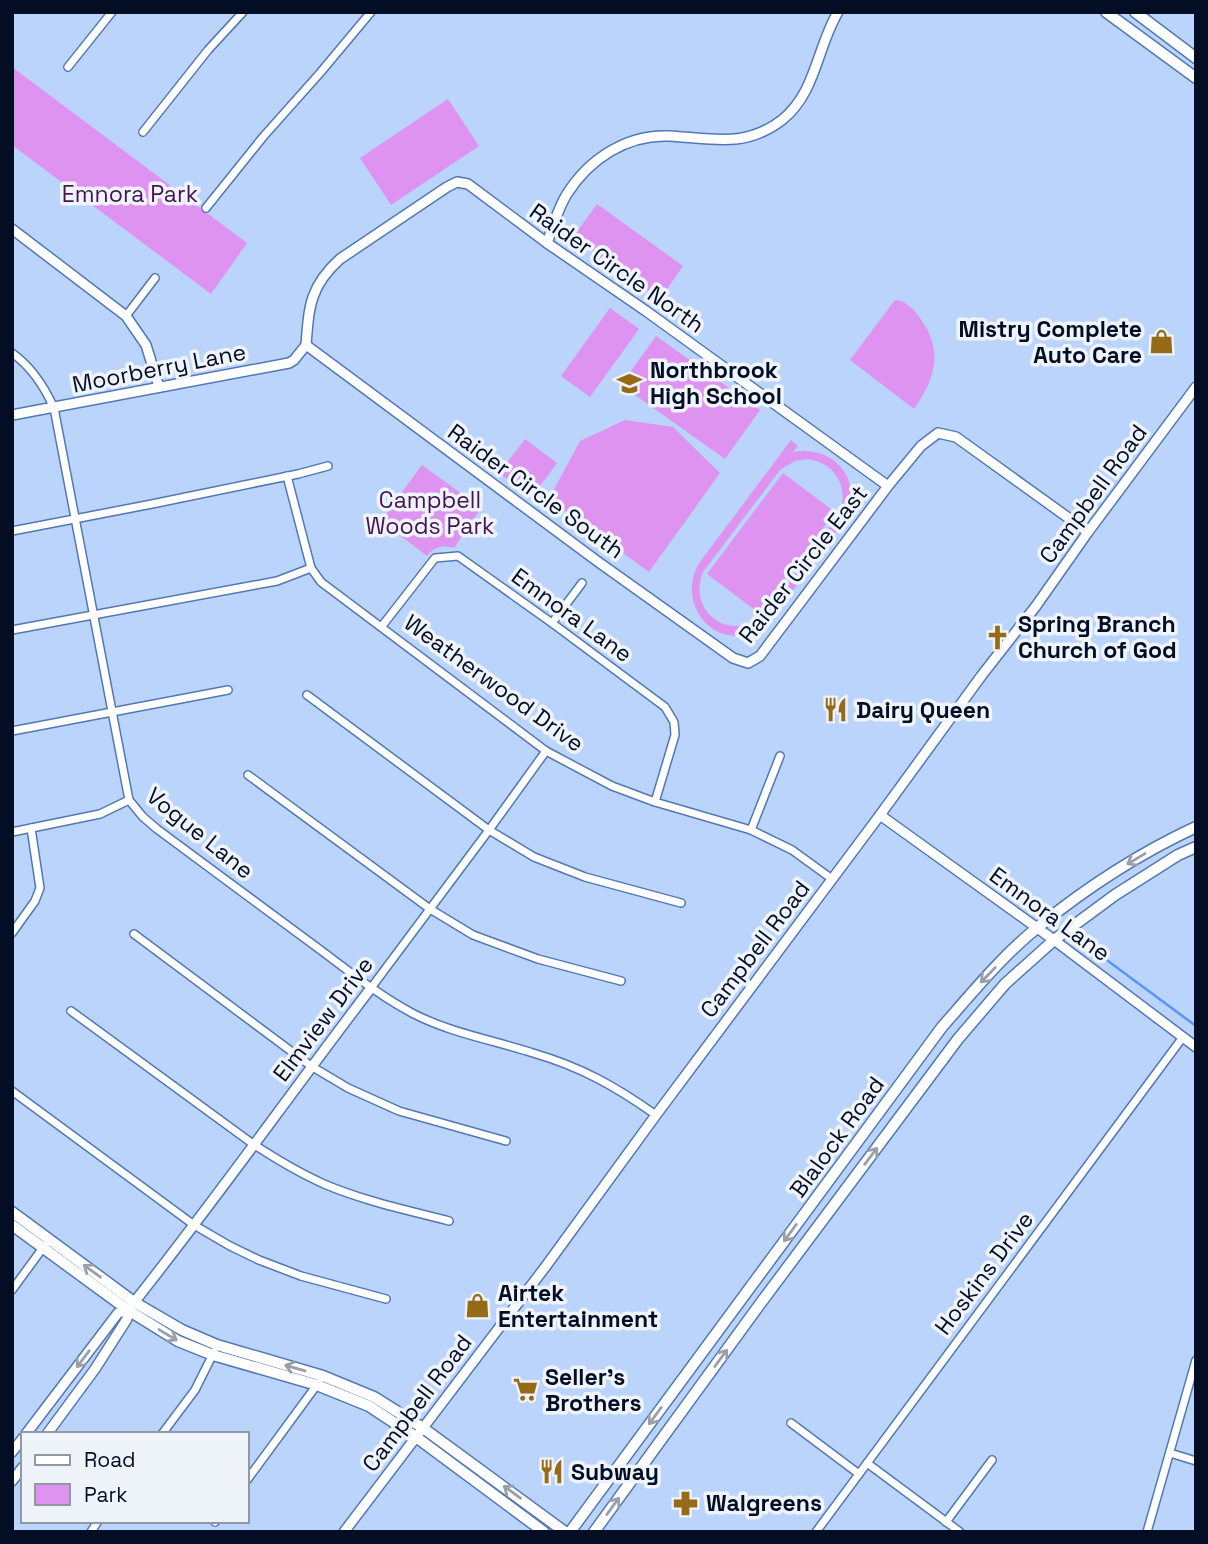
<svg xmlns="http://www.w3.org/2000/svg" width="1208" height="1544" font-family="'Space Grotesk',sans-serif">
<rect width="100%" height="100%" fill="#bbd4fb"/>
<!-- green -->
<g fill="#de93f0" fill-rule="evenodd">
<polygon points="12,67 247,243 211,294 12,145"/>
<polygon points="448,99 479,146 391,205 360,158"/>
<polygon points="597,204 683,266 660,299 573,237"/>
<path d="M895,300C904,300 911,307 917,314C944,349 937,375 914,409L850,360Z"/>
<polygon points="610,308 639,329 590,397 561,376"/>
<polygon points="656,336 760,410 725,459 621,385"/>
<polygon points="625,420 673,427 720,473 649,572 549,499 580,441"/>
<polygon points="525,439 557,463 532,497 499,473"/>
<path d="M791,440L798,446L793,452C837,444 867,485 842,524C825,547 808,570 791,593C781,605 773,621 759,629C715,654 674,603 700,562ZM807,459C835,462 850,488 839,514L762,616C729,643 687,611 703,572L780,470L795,461Z"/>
<path d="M422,465L481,508L454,548C442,545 435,546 427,556L381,521Z"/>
<polygon points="783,473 835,512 759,613 707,574"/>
</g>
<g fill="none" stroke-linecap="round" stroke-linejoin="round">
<!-- stream -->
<polyline stroke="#5895f9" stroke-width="2.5" points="1081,941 1196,1026"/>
<defs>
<g id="minor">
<polyline points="68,67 112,12"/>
<polyline points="143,132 208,50 243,12"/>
<polyline points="206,208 263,137 320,73 371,12"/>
<polyline points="126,316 155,278"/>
<path d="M12,353C32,367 44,386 54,408L129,800L143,817L157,829C209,867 260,905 311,943C344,967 376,994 412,1013C450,1033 493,1040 533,1053C581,1067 615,1086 656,1115"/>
<polyline points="287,476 311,568 321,582 546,751 612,786 655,802 751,830 792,850 832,879"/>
<polyline points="12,531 152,504 298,474 328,466"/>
<polyline points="552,623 582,583"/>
<polyline points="382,626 435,558 458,556 552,623 665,707 674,722 675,735 655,802"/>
<polyline points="12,630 277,581 311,568"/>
<polyline points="307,695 489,830 534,857 585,877 681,903"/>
<polyline points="12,731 228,690"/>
<polyline points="248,775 430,909 473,935 538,959 621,981"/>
<polyline points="751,830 780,756"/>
<polyline points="12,832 100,814 129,800"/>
<polyline points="12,933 35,901 40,888 31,828"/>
<polyline points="134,934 311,1066 348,1088 399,1111 506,1141"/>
<polyline points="371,988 489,830 546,751"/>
<path d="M71,1011L253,1144C276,1159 299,1173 324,1184C364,1201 407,1210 449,1221"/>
<polyline points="12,1091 194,1225 230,1246 259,1260 301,1276 386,1299"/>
<polyline points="12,1290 45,1245"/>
<polyline points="791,1423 859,1474"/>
<polyline points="162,1434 195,1390 214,1352"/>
<polyline points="1170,1453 1196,1461"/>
<polyline points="867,1463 960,1532"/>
<polyline points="247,1480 319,1382"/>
<polyline points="215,1522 216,1521"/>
<polyline points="946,1522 992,1460"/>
<polyline points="91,1532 98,1521"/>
<polyline points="816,1532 1183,1037"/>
<polyline points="1147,1532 1196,1360"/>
</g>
<g id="tertiary">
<polyline points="12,229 126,316 146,345 159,387"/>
<path d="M547,243C553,227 558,208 567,194C589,159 627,134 669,136C711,138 744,149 782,120C816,93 817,47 838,12"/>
<polyline points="306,345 597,561 733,658 748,663 760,656 888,486 921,446 938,433 956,437 1088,532"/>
<path d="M306,345C309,306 310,286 340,259L447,187L457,182L468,184L547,243L646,311L888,486"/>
<polyline points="12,415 289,363 294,360 306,345"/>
<polyline points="880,815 1054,940 1196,1047"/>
<polyline points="26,1434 118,1313 128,1310"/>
<path d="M47,1434L95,1369L127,1319L128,1310C212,1205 290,1094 371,988"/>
<polyline points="12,1452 23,1438"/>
<polyline points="12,1481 23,1467"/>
<polyline points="344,1532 546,1266 656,1115 880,815 982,675 1036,606 1088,532 1196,387"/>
</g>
<g id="secondary">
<polyline points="1106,12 1196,78"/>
<polyline points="1135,12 1196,58"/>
<polyline points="12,1212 134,1302 182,1330 217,1345 323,1376 374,1397 423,1428 565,1532"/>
<polyline points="12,1225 128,1310 178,1341 213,1355 317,1385 369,1406 416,1437 544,1532"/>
<path d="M570,1532L942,1027C972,993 1002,956 1038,927C1086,888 1140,853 1196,827"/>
<polyline points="594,1532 760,1304 958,1039 1005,984 1054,940 1115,895 1178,855 1196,847"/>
</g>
</defs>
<!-- minor casing -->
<use href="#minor" stroke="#5278b3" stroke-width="10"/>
<!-- tertiary casing -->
<use href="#tertiary" stroke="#5278b3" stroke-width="12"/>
<!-- secondary casing -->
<use href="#secondary" stroke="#5278b3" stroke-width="13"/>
<!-- minor -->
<use href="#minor" stroke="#fff" stroke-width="7"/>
<!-- tertiary -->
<use href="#tertiary" stroke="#fff" stroke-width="9"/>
<!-- secondary -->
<use href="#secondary" stroke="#fff" stroke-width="10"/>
</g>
<!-- one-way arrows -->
<defs><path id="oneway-shaft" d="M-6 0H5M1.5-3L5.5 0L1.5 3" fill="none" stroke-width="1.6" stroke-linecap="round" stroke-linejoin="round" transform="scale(1.75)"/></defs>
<g stroke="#9a9fa8">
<use href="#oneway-shaft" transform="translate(1136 859) rotate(149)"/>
<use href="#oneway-shaft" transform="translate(988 975) rotate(134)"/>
<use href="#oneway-shaft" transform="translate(871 1156) rotate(-53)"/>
<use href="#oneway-shaft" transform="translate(790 1233) rotate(126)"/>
<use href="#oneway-shaft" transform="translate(92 1271) rotate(-144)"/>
<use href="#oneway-shaft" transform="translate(168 1335) rotate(31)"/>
<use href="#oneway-shaft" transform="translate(721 1358) rotate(-54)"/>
<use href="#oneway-shaft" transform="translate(83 1359) rotate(127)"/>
<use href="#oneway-shaft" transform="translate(295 1368) rotate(-164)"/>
<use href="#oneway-shaft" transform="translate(655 1416) rotate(126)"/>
<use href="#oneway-shaft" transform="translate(512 1492) rotate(-144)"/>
<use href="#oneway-shaft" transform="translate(613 1506) rotate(-54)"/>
</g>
<!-- icons -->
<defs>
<symbol id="shop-bare" viewBox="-9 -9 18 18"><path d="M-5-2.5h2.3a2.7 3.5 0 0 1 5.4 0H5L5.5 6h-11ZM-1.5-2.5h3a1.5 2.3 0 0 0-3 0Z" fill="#956b16" stroke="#eff3fa" stroke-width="2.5" paint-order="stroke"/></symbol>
<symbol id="school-bare" viewBox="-9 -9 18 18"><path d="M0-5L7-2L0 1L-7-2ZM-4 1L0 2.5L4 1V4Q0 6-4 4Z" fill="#956b16" stroke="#eff3fa" stroke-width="2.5" paint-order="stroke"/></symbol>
<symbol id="church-bare" viewBox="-9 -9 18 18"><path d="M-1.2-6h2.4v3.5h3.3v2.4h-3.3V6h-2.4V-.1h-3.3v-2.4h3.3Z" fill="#956b16" stroke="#eff3fa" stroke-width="2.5" paint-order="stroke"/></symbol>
<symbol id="restaurant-bare" viewBox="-9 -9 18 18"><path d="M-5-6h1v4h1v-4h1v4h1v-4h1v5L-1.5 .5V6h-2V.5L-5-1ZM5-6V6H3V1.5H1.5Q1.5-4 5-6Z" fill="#956b16" stroke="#eff3fa" stroke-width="2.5" paint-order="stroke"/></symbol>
<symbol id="supermarket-bare" viewBox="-9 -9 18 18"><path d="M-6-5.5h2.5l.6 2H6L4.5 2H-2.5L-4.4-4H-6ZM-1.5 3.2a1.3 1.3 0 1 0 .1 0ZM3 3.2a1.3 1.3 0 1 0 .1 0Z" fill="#956b16" stroke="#eff3fa" stroke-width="2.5" paint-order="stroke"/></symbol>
<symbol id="pharmacy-bare" viewBox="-9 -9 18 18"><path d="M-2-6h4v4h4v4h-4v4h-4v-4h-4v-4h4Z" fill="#956b16" stroke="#eff3fa" stroke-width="2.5" paint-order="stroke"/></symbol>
</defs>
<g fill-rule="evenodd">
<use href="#shop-bare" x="1144" y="324" width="35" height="35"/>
<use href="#school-bare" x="612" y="366" width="35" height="35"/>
<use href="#church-bare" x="980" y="620" width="35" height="35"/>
<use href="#restaurant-bare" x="818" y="692" width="35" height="35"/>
<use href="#shop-bare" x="460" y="1288" width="35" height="35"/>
<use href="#supermarket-bare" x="508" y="1372" width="35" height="35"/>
<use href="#restaurant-bare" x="534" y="1454" width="35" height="35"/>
<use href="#pharmacy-bare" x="668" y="1486" width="35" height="35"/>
</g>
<g text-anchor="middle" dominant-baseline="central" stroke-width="7" stroke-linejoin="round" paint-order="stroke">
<!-- park labels -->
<g font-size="23" fill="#451350" stroke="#eff3fa">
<text x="130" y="194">Emnora Park</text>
<text x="430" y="500">Campbell<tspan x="430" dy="26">Woods Park</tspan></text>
</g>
<!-- street labels -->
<g font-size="23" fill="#030e25" stroke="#eff3fa">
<text transform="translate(617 268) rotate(35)">Raider Circle North</text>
<text transform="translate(159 368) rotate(-11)">Moorberry Lane</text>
<text transform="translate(536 491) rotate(36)">Raider Circle South</text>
<text transform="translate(1093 494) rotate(-54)">Campbell Road</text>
<text transform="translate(803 564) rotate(-52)">Raider Circle East</text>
<text transform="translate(572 615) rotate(36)">Emnora Lane</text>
<text transform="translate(494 683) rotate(36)">Weatherwood Drive</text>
<text transform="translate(200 833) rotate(39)">Vogue Lane</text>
<text transform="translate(1050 914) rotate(36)">Emnora Lane</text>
<text transform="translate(755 949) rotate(-53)">Campbell Road</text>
<text transform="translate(323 1019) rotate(-53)">Elmview Drive</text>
<text transform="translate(837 1137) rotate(-54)">Blalock Road</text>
<text transform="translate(984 1273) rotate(-53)">Hoskins Drive</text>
<text transform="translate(417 1403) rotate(-53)">Campbell Road</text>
</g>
<!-- poi labels -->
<g font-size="23" font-weight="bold" fill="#030e25" stroke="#eff3fa" text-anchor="start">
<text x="1142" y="329" text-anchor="end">Mistry Complete<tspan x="1142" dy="26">Auto Care</tspan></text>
<text x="650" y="370">Northbrook<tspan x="650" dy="26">High School</tspan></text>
<text x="1018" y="624">Spring Branch<tspan x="1018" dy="26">Church of God</tspan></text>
<text x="856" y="710">Dairy Queen</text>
<text x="498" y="1293">Airtek<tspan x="498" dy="26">Entertainment</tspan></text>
<text x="545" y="1377">Seller's<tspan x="545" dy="26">Brothers</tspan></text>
<text x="571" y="1472">Subway</text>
<text x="706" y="1503">Walgreens</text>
</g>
</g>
<!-- border -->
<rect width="1208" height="1544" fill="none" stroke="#030e25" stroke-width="28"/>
<!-- legend -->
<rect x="21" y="1432" width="228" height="91" fill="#eff3fa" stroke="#9197a5" stroke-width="2"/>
<rect x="35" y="1455" width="35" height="10" fill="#ffffff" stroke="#9197a5" stroke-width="2"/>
<text x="84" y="1467" font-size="21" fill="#030e25">Road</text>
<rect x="35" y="1484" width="35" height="21" fill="#de93f0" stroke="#9197a5" stroke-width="2"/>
<text x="84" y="1502" font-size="21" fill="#030e25">Park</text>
</svg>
